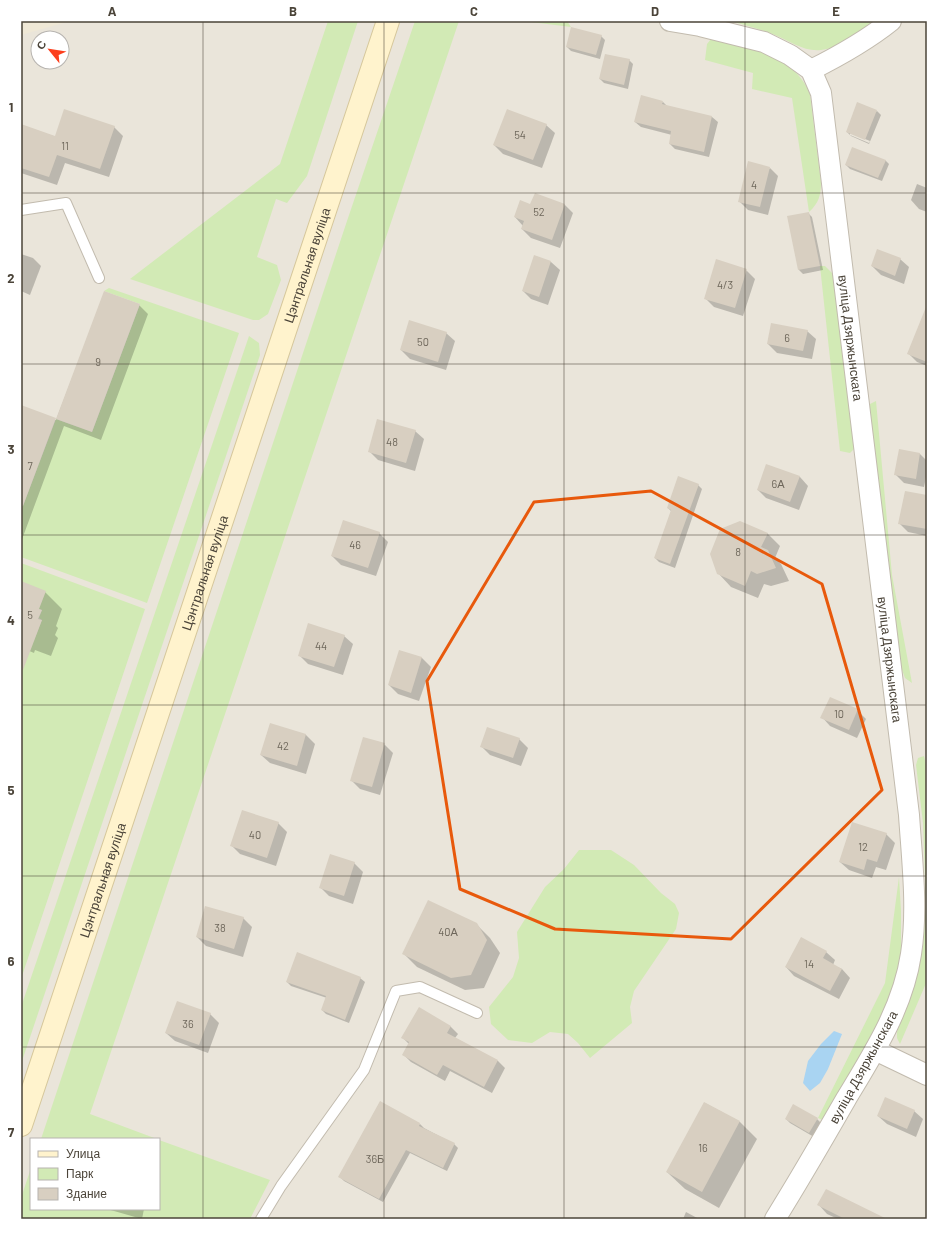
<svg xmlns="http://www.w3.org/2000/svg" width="948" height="1240" font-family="Barlow,sans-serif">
<rect width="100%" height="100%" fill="#f6f3ec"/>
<!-- residential -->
<path fill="#eae5da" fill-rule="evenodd" d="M21,21H927V1219H21ZM38,38H62V62H38ZM31,1139H159V1209H31Z"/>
<!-- education -->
<polygon fill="#efe8d6" points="21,21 70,21 21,35"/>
<!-- green -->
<g fill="#d2eab5">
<polygon points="328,21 358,21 307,176 287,203 276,199 257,257 277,265 281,280 268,314 259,320 253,320 130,279 280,164"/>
<polygon points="415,21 459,21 90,1114 157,1139 41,1139 348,218"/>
<polygon points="523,21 567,21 571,27"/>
<path d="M730,21H879C861,33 844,47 821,50C804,52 790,41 775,35C760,29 745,25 730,21Z"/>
<path d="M711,39C747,48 794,54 810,94L821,182C821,195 819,203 809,212L792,98L752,89L753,73L705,60L707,44Z"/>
<polygon points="820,266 825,266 833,274 855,448 850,453 840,451"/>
<polygon points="109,288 239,333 147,603 21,557 21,511 56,419 92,432 140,304 104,291"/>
<polygon points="249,336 259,343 260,355 21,1064 21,1007"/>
<polygon points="876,401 892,575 912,683 905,678 901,667 868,405"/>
<polygon points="21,563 145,609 21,979 21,635 34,640 42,620 39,618 42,610 39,609 21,581"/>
<polygon points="924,756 927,768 927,981 900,1044 897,1038 897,1032 914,984 923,946 926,905 923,823 916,765 918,758"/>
<polygon points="579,850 611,850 634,865 661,893 675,904 679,913 676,929 634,991 630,1007 632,1023 590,1058 578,1043 568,1034 550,1032 532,1043 508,1040 491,1024 489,1007 513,977 519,958 517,932 545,887 564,869"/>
<polygon points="899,877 901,911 901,953 896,981 887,1009 825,1121 818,1118 885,983"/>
<polygon points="159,1140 270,1180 250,1219 21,1219 21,1198 31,1168 31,1209 159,1209"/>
</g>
<!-- water -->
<polygon fill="#a9d4f2" points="834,1031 842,1034 828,1069 820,1083 810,1091 803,1083 808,1061 821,1044"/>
<!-- shadow -->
<g fill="#0003" fill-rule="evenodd">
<polygon points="601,36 605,40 600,59 571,51 567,47"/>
<polygon points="629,60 633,64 628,89 604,83 600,79"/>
<polygon points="663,102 667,106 712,117 718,122 709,157 675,149 670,144 672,135 641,127 635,122"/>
<path d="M877,111L881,115L869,144L851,136L847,132ZM850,133L870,141L869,143L850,135Z"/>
<polygon points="21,125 56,137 114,127 123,136 109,177 65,163 57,185 21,173"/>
<polygon points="546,125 555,133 542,168 503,154 494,145"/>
<polygon points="885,160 889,164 882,181 850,169 846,165"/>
<polygon points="770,168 778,176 768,215 748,210 739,201"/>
<polygon points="917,184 927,188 927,212 919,209 911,200"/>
<polygon points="564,204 573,213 560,248 531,238 522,229 523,226 515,217 531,205"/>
<polygon points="808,213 812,217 823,270 803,274 799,270 788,217"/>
<polygon points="21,254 33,258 41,266 30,295 21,291"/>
<polygon points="535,256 551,262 560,270 548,305 531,299 523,291"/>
<polygon points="900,259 909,267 904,284 881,275 872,266"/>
<polygon points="746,270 755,279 743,316 714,307 705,298"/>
<polygon points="105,292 139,305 148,314 101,440 64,426 21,542 21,410 56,420"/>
<polygon points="807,331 816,339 812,359 777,353 768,344"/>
<polygon points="446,333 455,341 446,370 410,359 401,350"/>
<polygon points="927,340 927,366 917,362 908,353"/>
<polygon points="415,431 424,439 415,471 378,460 369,451"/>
<polygon points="900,450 920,454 927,461 927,472 924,487 904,483 895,474"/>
<polygon points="767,465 800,477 808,486 799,510 766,498 758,490"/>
<polygon points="698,485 702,489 675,568 659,562 655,558 672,512 668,508"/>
<polygon points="927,496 927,536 908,532 899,523"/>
<polygon points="379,533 388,542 376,576 341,565 332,556"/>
<polygon points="767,533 780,546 775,558 781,564 789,581 771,586 764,584 758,598 731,587 718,573"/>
<polygon points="21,582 45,592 62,609 56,626 58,628 55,635 58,638 51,656 35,650 34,653 25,649 21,650"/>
<polygon points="344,636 353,644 343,675 308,664 299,655"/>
<polygon points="400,651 422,658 431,667 419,701 398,694 389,685"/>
<polygon points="857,710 866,719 857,738 830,726 822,717"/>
<polygon points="270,725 306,735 315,744 306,774 270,763 261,755"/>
<polygon points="519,739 528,748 521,766 490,755 481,746"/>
<polygon points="384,744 393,753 380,795 360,789 352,781"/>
<polygon points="278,823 287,832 276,866 240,854 231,845"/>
<polygon points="886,834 895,843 886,870 876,867 872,878 849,870 840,862"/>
<polygon points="354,863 363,872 353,904 329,896 320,887"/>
<polygon points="243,918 252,927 243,957 206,946 197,937"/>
<polygon points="476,924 490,938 500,953 484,988 465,990 417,967 404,954"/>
<polygon points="826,952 835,960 833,965 842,969 850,978 839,999 794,976 786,967"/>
<polygon points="360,978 365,982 349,1023 326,1014 322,1010 327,998 291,986 287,982"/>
<polygon points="210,1014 219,1023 208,1053 175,1041 166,1033"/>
<polygon points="450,1026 458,1034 455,1038 498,1061 505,1068 492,1093 450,1071 445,1081 411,1062 404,1055 409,1044 403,1038"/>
<polygon points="705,1103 740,1122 757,1139 719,1208 685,1189 667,1172"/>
<polygon points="914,1111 923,1119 916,1137 887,1124 878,1116"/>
<polygon points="786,1119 817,1119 821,1123 814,1137 790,1123"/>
<polygon points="420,1124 424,1128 454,1144 458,1148 447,1171 410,1153 383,1202 344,1181 340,1177"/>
<polygon points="819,1205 871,1219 838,1219 827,1214"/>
<polygon points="107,1209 144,1209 142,1219"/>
<polygon points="686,1212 699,1219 683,1219"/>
</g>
<!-- building -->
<g fill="#d8cfc1">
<polygon points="571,27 602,35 596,55 566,47"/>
<polygon points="605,54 630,59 624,85 599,79"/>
<polygon points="641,95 663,101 662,104 712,116 704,152 669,144 671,131 634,122"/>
<polygon points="857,102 877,110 865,140 846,132"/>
<polygon points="64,109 115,126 100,169 57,155 49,177 21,168 21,124 55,136"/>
<polygon points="507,109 547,124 533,160 493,145"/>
<polygon points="852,147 886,160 878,178 845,165"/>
<polygon points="748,161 770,167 760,207 738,202"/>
<polygon points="535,193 565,204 552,240 521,229 524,221 514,217 520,200 530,204"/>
<polygon points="809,212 820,266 798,270 787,216"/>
<polygon points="877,249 901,258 895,276 871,266"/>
<polygon points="534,255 551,261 539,297 522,291"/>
<polygon points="716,259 747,269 735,308 704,299"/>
<polygon points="104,291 140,304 92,432 56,419"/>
<polygon points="926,307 927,307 927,362 907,354"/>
<polygon points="409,320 447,332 438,362 400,350"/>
<polygon points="771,323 808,330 803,351 767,344"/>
<polygon points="21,405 56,418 23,506 21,506"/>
<polygon points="377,419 416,430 406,463 368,452"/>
<polygon points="899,449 920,453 916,479 894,475"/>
<polygon points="766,464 800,476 790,502 757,490"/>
<polygon points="678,476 699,484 670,564 654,558 671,510 667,508"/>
<polygon points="905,491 927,495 927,529 898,524"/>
<polygon points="343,520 380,532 368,568 331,556"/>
<polygon points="740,521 768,533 761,547 768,550 776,568 757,574 751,571 745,586 717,574 710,554 720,529"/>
<polygon points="21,581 46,591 39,609 42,610 38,619 42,620 23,670 21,670"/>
<polygon points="308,623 345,635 334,667 298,656"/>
<polygon points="399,650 422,657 411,693 388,685"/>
<polygon points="830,697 858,709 849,730 820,718"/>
<polygon points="270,723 306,734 297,766 260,755"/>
<polygon points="487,727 520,738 513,758 480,747"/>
<polygon points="363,737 385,743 372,787 350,781"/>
<polygon points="242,810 279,822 267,858 230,846"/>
<polygon points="852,822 887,833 877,862 867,859 864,870 839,862"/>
<polygon points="330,854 355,862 344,896 319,888"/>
<polygon points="428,900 477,923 487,940 471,975 451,978 402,954"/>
<polygon points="205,906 244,917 234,949 196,937"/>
<polygon points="801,937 827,951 823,958 842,969 830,991 785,967"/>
<polygon points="297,952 361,977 345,1020 321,1010 326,996 286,982"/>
<polygon points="177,1001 211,1013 199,1045 165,1033"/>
<polygon points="419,1007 451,1026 447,1033 498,1060 484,1087 443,1065 437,1075 402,1055 409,1042 401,1038"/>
<polygon points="885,1097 915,1110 907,1129 877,1116"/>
<polygon points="380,1101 420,1123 419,1126 455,1143 443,1168 406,1150 379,1199 338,1177"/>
<polygon points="704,1102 740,1121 702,1192 666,1172"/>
<polygon points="793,1104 818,1118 809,1133 785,1119"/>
<polygon points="826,1189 887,1219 845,1219 817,1205"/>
</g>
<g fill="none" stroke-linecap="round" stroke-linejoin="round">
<defs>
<g id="lane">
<polyline points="21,210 66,203 99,278"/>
<polyline points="261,1219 281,1186 364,1070 396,991 420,987 477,1013"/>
</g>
<g id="street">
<path id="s1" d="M670,21L700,26L764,42L790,55L811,70L821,93L909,815C912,861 918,909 911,954C903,1008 873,1054 846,1099C823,1139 800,1179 775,1219"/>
<path d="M811,70C839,56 866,41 891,21"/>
<polyline points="875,1050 927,1075"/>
</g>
<g id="secondary">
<path id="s2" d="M21,1125L388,21"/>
</g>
</defs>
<!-- lane casing -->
<use href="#lane" stroke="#c2bbae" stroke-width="12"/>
<!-- street casing -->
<use href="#street" stroke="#c2bbae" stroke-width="22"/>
<!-- secondary casing -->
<use href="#secondary" stroke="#d6c79b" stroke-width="24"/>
<!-- lane -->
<use href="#lane" stroke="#fff" stroke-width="10"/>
<!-- street -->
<use href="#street" stroke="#fff" stroke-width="20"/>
<!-- secondary -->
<use href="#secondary" stroke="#fff3cd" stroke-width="22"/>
</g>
<!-- marked area -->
<path fill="none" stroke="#e8590c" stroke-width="3" stroke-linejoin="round" d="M651,491L822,584L882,790L731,939L555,929L460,889L427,681L534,502Z"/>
<!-- grid -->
<path fill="none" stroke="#4b4439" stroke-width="1" stroke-opacity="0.55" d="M203,21V1219M384,21V1219M564,21V1219M745,21V1219M21,193H927M21,364H927M21,535H927M21,705H927M21,876H927M21,1047H927"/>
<g text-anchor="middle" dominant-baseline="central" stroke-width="3" stroke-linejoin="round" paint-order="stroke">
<!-- number labels -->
<g font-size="11" fill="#6e675b">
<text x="520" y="134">54</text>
<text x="65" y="145">11</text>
<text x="754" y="184">4</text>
<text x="539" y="211">52</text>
<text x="725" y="284">4/3</text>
<text x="787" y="337">6</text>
<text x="423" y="341">50</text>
<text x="98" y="361">9</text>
<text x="392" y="441">48</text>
<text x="30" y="465">7</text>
<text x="778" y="483">6А</text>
<text x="355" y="544">46</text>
<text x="738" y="551">8</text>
<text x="30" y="614">5</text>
<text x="321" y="645">44</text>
<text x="839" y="713">10</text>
<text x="283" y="745">42</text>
<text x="255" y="834">40</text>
<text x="863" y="846">12</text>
<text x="220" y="927">38</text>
<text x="448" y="931">40А</text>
<text x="809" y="963">14</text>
<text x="188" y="1023">36</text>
<text x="703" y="1147">16</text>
<text x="375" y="1158">36Б</text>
</g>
<!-- street labels -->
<g font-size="13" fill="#4b4439" stroke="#fff">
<text stroke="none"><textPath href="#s2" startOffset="906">Цэнтральная вуліца</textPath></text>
<text stroke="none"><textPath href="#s1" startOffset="423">вуліца Дзяржынскага</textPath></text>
<text stroke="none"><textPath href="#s2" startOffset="582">Цэнтральная вуліца</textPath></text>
<text stroke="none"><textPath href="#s1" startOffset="747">вуліца Дзяржынскага</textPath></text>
<text stroke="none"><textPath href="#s2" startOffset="258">Цэнтральная вуліца</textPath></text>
<text transform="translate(863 1067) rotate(-61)">вуліца Дзяржынскага</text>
</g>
</g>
<!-- border -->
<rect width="948" height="1240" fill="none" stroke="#ffffff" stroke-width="44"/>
<!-- legend -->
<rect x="30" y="1138" width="130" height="72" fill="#ffffff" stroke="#b7b4b0"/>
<rect x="38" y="1151" width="20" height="6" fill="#fff3cd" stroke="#b7b4b0"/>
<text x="66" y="1158" font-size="12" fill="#4b4439">Улица</text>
<rect x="38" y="1168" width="20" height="12" fill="#d2eab5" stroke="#b7b4b0"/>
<text x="66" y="1178" font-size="12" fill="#4b4439">Парк</text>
<rect x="38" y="1188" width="20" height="12" fill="#d8cfc1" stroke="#b7b4b0"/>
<text x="66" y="1198" font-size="12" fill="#4b4439">Здание</text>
<!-- north arrow -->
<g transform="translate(50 50) rotate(300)"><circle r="19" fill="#ffffff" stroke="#b7b4b0"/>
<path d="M0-3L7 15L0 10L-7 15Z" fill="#fc3f1d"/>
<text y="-6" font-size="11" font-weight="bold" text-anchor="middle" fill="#4b4439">С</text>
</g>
<rect x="22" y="22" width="904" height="1196" fill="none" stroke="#4b4439" stroke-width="1.5"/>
<g font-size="13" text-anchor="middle" font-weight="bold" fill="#4b4439">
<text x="112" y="16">A</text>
<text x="293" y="16">B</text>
<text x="474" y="16">C</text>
<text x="655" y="16">D</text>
<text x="836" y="16">E</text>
<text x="11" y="112">1</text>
<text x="11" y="283">2</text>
<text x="11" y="454">3</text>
<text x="11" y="625">4</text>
<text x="11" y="795">5</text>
<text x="11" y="966">6</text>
<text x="11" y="1137">7</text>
</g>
</svg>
